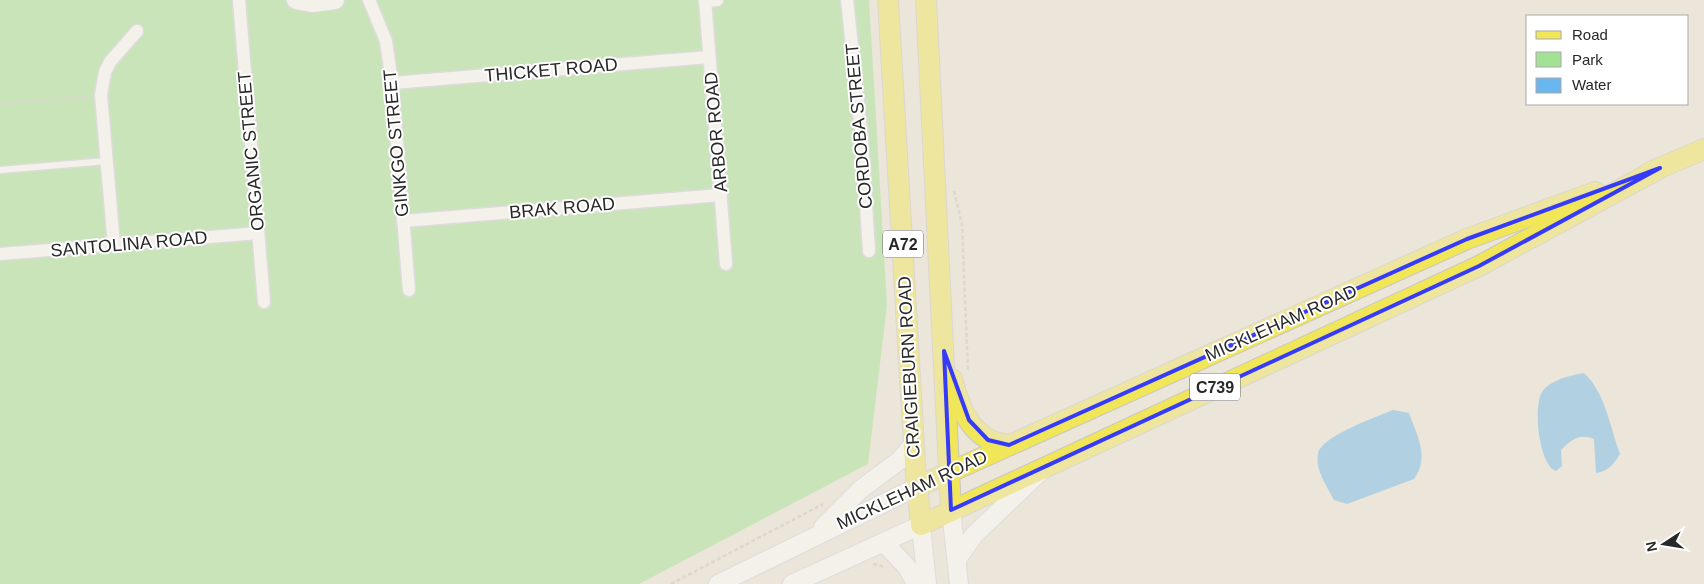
<svg xmlns="http://www.w3.org/2000/svg" width="1704" height="584" font-family="Arial,sans-serif">
<rect width="100%" height="100%" fill="#ebe6d9"/>
<!-- green -->
<polygon fill="#a2e295" points="0,0 869,0 887,305 868,464 639,584 0,584"/>
<!-- water -->
<g fill="#6ab6ee">
<path d="M1584,373C1605,392 1610,427 1620,454C1614,464 1607,472 1596,473L1594,439C1579,433 1572,439 1561,450L1562,466L1556,471C1539,465 1533,407 1542,392C1550,380 1571,375 1584,373Z"/>
<path d="M1393,410L1409,413C1417,435 1430,458 1414,479L1347,504L1334,500C1327,486 1315,470 1318,454C1321,436 1377,417 1393,410Z"/>
</g>
<g fill="none" stroke-linecap="round" stroke-linejoin="round">
<defs>
<polyline id="lane" points="0,170 107,161"/>
<g id="street">
<polyline points="239,0 264,302"/>
<polyline points="369,0 386,41 392,83 409,290"/>
<polyline points="705,0 726,264"/>
<polyline points="847,0 862,140 869,251"/>
<polyline points="705,1 717,0"/>
<polyline points="392,83 709,57"/>
<polyline points="403,221 721,195"/>
<polyline points="114,245 101,95 105,72 110,62 137,31"/>
<polyline points="0,254 258,233"/>
</g>
<g id="secondary">
<polyline points="296,0 312,3 335,0"/>
<polyline points="951,510 959,584"/>
<polyline points="823,527 861,489 900,460 914,443"/>
<polyline points="883,542 907,567 916,584"/>
<polyline points="958,558 974,535 1041,471"/>
<polyline points="718,584 917,487"/>
<polyline points="792,584 921,525 927,584"/>
</g>
<g id="primary">
<polyline points="888,0 915,464 921,525 1479,266 1660,168"/>
<polyline points="926,0 951,510"/>
<polyline points="1648,173 1704,149"/>
<path d="M952,379C960,410 973,442 1009,445"/>
<polyline points="917,487 1467,239 1595,192"/>
</g>
</defs>
<!-- lane casing -->
<use href="#lane" stroke="#cecfe1" stroke-width="9"/>
<!-- street casing -->
<use href="#street" stroke="#cecfe1" stroke-width="15"/>
<!-- secondary casing -->
<use href="#secondary" stroke="#cecfe1" stroke-width="20"/>
<!-- primary casing -->
<use href="#primary" stroke="#c7c7c7" stroke-width="22"/>
<!-- path -->
<g stroke="#c7c7c7" stroke-width="2.5" stroke-dasharray="4 2.5" stroke-linecap="butt">
<polyline points="0,104 88,96"/>
<polyline points="954,191 962,224 968,372"/>
<polyline points="873,564 885,567"/>
<polyline points="671,584 823,504"/>
</g>
<!-- lane -->
<use href="#lane" stroke="#fff" stroke-width="6"/>
<!-- street -->
<use href="#street" stroke="#fff" stroke-width="12"/>
<!-- secondary -->
<use href="#secondary" stroke="#fff" stroke-width="18"/>
<!-- primary -->
<use href="#primary" stroke="#f1e658" stroke-width="20"/>
</g>
<!-- marked area -->
<path d="M0 0H1704V584H0ZM1660,168L1479,266L951,510L944,351L969,420L988,440L1009,445L1467,239Z" fill="#ebe6d9" fill-opacity=".55" fill-rule="evenodd"/>
<path fill="none" stroke="#363bfa" stroke-width="4" stroke-linejoin="round" d="M1660,168L1479,266L951,510L944,351L969,420L988,440L1009,445L1467,239Z"/>
<g text-anchor="middle" dominant-baseline="central" stroke-width="4" stroke-linejoin="round" paint-order="stroke">
<!-- shield labels -->
<g fill="#fff" stroke="#686868" stroke-width="1">
<rect x="883" y="230.5" width="40" height="27" rx="4"/>
<rect x="1190" y="373.5" width="50" height="27" rx="4"/>
</g>
<g font-size="16" font-weight="bold" fill="#282828">
<text x="903" y="244">A72</text>
<text x="1215" y="387">C739</text>
</g>
<!-- street labels -->
<g font-size="18" fill="#282828" stroke="#fff">
<text transform="translate(551 70) rotate(-5)">THICKET ROAD</text>
<text transform="translate(859 126) rotate(-95)">CORDOBA STREET</text>
<text transform="translate(716 132) rotate(-95)">ARBOR ROAD</text>
<text transform="translate(396 143) rotate(-95)">GINKGO STREET</text>
<text transform="translate(251 151) rotate(-95)">ORGANIC STREET</text>
<text transform="translate(562 208) rotate(-5)">BRAK ROAD</text>
<text transform="translate(129 244) rotate(-5)">SANTOLINA ROAD</text>
<text transform="translate(1281 323) rotate(-24)">MICKLEHAM ROAD</text>
<text transform="translate(909 367) rotate(-93)">CRAIGIEBURN ROAD</text>
<text transform="translate(912 490) rotate(-25)">MICKLEHAM ROAD</text>
</g>
</g>
<!-- legend -->
<rect x="1526" y="15" width="162" height="90" fill="#ffffff" stroke="#a9a9a9"/>
<rect x="1536" y="31" width="25" height="8" fill="#f1e658" stroke="#a9a9a9"/>
<text x="1572" y="40" font-size="15" fill="#282828">Road</text>
<rect x="1536" y="52" width="25" height="15" fill="#a2e295" stroke="#a9a9a9"/>
<text x="1572" y="65" font-size="15" fill="#282828">Park</text>
<rect x="1536" y="78" width="25" height="15" fill="#6ab6ee" stroke="#a9a9a9"/>
<text x="1572" y="90" font-size="15" fill="#282828">Water</text>
<!-- north arrow -->
<g transform="translate(1664 544) rotate(258)" stroke="#ffffff" stroke-width="4" paint-order="stroke">
<path d="M0-4L9 19L0 12L-9 19Z" fill="#282828"/>
<text y="-8" font-size="14" font-weight="bold" text-anchor="middle" fill="#282828">N</text>
</g>
</svg>
